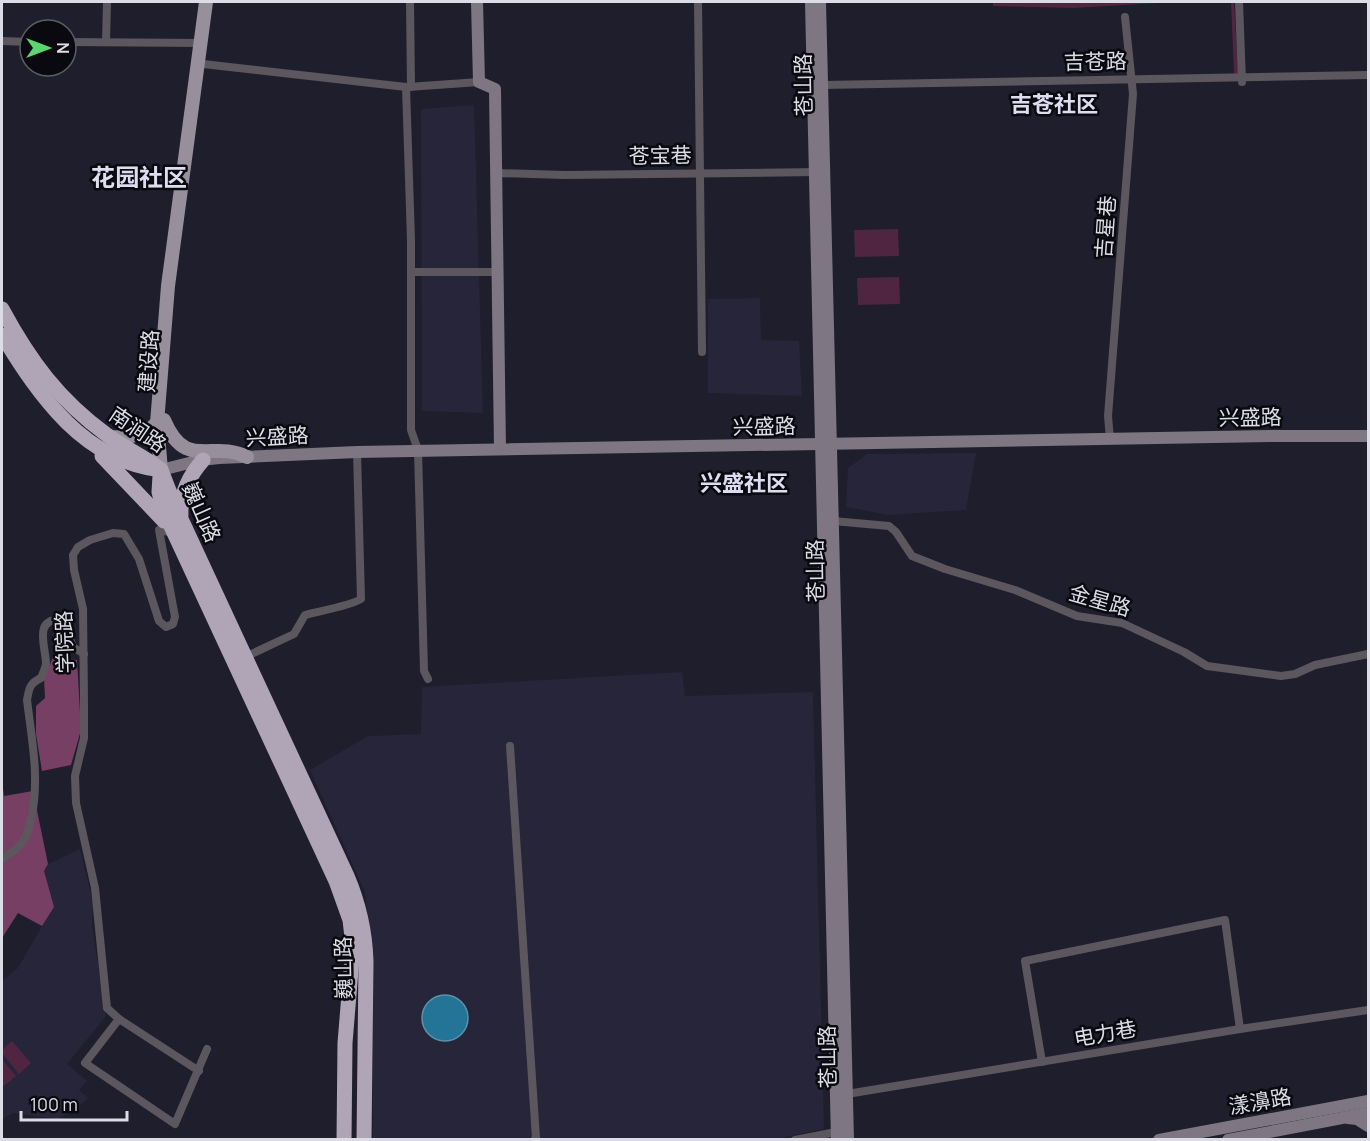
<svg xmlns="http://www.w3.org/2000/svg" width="1370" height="1141" font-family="Manrope,'Noto Sans SC',sans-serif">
<rect width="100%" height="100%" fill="#1e1e2d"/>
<!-- built -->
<g fill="#26253a">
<polygon points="474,105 483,413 422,411 421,109"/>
<polygon points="760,298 761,340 799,341 802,396 708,393 708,299"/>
<polygon points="976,453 966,510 888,515 846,507 848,468 867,454"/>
<polygon points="682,672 685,696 813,692 824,1129 772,1140 373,1139 373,990 365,892 310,770 368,736 421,734 422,687"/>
<polygon points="80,849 93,903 92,925 106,1016 67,1064 87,1081 79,1090 88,1098 72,1112 57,1119 13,1113 2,1119 2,981 18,968 53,907 44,871 48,864"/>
</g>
<!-- green -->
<g fill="#502541">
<polygon points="993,2 1175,2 1073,8 993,6"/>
<polygon points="1231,2 1234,2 1238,74 1234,74"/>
<polygon points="898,229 899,256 855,257 854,230"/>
<polygon points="899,277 900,304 858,305 857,278"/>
<polygon points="12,1041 31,1063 19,1074 2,1053 2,1050"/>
<polygon points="2,1059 16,1076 4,1086 2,1083"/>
</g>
<!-- forest -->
<g fill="#773f63">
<polygon points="53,657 77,660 81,730 71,765 42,771 36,734 36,706 45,698 44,679"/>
<polygon points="2,781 4,796 33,791 48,864 44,871 54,907 42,926 18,913 2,938"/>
</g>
<!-- water -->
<circle fill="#237496" stroke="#5a93ae" stroke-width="1.5" cx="445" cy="1018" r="23"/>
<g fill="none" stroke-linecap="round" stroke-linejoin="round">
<!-- street -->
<g stroke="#5c575e" stroke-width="8">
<polyline points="410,2 411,87"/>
<polyline points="698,2 702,352"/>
<polyline points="1239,2 1242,82"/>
<polyline points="2,41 30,42"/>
<polyline points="66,42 201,43"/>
<polyline points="106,42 107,2"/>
<polyline points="203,64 406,87 411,240 411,430 418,450 424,671 428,679"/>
<polyline points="823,85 1368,75"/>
<polyline points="408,87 479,82"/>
<polyline points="496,173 565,175 819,172"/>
<polyline points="411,272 497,272"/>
<polyline points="1110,439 1108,416 1133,94 1125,17"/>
<polyline points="833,521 889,526 896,532 912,556 945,569 1015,590 1077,616 1122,623 1184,652 1207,666 1281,676 1295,674 1315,665 1368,654"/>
<polyline points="174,533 159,530 175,617 173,624 166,627 159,621 139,559 124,534 113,533 90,540 78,547 73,555 74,570 83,609 84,703 84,738 75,776 76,803 95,888 107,1008 119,1019 199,1071"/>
<path d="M245,657L294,634L305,615C319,611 350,606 361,599L357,452"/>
<polyline points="510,746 536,1138 534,1140"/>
<path d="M2,859C8,855 15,851 20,845C26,839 29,828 31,820C40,779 32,741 27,700C29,688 30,683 41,678C43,673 45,669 46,664C46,647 32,617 63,620L73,647L84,654"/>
<polyline points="119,1019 85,1063 175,1124 207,1049"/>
<polyline points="1042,1062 1025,961 1225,920 1240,1029"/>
<polyline points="847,1094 1240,1029 1368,1010"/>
<polyline points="795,1140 836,1132"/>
</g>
<!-- secondary -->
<g stroke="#7e7682" stroke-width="12">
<polyline points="477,2 479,82 495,89 500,449"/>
<polyline points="811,2 837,1140"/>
<polyline points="820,2 848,1140"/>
<polyline points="161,470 201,460 219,458 357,452 1270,436 1368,436"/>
<polyline points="1348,1118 1357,1119 1368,1126"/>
<polyline points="1159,1140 1368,1101"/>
<polyline points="1228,1140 1368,1113"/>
</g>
<!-- primary -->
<g stroke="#988f9d" stroke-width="14">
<path d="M164,420C186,472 212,439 247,457"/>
<path d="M109,437C127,438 144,436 157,423"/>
<polyline points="161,470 157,423 168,286 206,2"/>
</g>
<!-- highway -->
<g stroke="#b0a5b6" stroke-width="15">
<path d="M2,309C30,361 59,400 107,435C125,449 143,455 161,470"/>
<path d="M2,335C40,397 84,461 161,470"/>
<polyline points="102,456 164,521"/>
<path d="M161,470L175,506L347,876C359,904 365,930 366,961L364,1140"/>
<polyline points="160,476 159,492 164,511 336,881 350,920 353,946 345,1043 344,1140"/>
<path d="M181,515C180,494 189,476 203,460"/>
</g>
</g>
<g text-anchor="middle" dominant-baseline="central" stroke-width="5" stroke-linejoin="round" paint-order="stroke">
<!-- street labels -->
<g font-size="21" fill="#dcdce6" stroke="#09090f">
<text transform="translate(1095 61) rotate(-1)">吉苍路</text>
<text transform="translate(803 85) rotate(-91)">苍山路</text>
<text transform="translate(660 155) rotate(-1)">苍宝巷</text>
<text transform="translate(1105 227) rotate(-86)">吉星巷</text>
<text transform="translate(148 361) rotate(-86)">建设路</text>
<text transform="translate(1250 417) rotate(-1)">兴盛路</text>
<text transform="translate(764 426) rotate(-1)">兴盛路</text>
<text transform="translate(138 429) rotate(34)">南涧路</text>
<text transform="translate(277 436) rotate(-3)">兴盛路</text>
<text transform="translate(202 512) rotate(66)">巍山路</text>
<text transform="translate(815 571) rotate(-91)">苍山路</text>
<text transform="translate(1100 600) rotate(16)">金星路</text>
<text transform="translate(64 642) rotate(-92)">学院路</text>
<text transform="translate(343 968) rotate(-91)">巍山路</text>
<text transform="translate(1105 1033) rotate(-10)">电力巷</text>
<text transform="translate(827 1057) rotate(-91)">苍山路</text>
<text transform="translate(1260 1101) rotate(-10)">漾濞路</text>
</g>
<!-- neighbourhood labels -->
<g font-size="22" font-weight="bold" fill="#ddddf2" stroke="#09090f">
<text x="1054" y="104">吉苍社区</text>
<text x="744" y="483">兴盛社区</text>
</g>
<!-- quarter labels -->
<g font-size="24" font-weight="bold" fill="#ddddf2" stroke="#09090f">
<text x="139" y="176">花园社区</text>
</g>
</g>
<!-- border -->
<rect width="1370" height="1141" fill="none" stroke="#dcdce6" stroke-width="6"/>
<!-- north arrow -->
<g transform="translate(48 48) rotate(90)"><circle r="28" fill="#09090f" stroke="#5d5d65" stroke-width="1.5"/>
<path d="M0-4.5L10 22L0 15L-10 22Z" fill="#5ad56f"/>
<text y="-9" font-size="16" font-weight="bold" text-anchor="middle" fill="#dcdce6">N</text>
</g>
<!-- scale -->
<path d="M21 1111v9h106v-9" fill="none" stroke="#dcdce6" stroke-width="3"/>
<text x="30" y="1111" font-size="18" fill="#dcdce6" stroke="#09090f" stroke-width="4.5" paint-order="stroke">100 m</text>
</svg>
